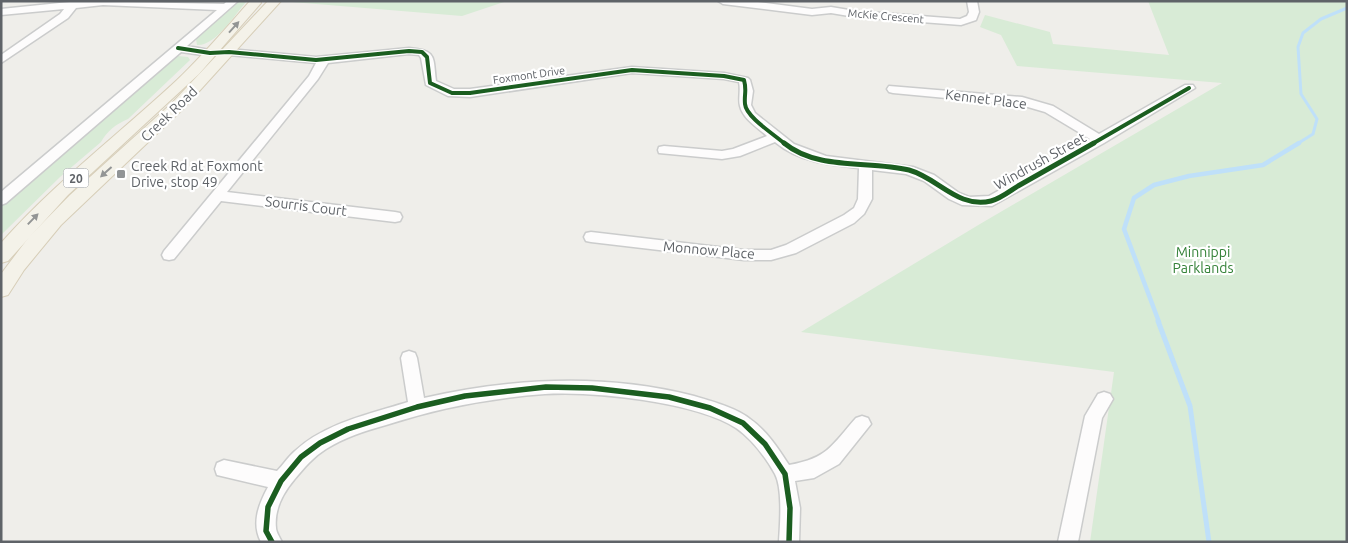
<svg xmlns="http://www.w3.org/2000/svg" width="1348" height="543" font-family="Ubuntu,sans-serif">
<rect width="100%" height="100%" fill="#efeeea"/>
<!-- green -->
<g fill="#d8ebd6">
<path d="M239,1H247C235,14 216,46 197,45L196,39Z"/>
<polygon points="293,1 507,1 462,16 292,2"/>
<polygon points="1148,1 1347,1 1347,542 1090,542 1114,372 801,332 980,224 1222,83 1017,66 1001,35 980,27 985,15 1050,32 1053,44 1169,55"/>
<path d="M178,56L188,57L190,60L128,119C116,124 107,131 101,142L60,177L1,235V206L173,58Z"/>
</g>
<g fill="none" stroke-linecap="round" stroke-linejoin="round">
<!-- stream-far2 -->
<polyline stroke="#bfe0f9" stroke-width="3" points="1297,144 1313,134 1317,119 1301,94 1298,47 1303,33 1321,19 1347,8"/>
<!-- stream-far1 -->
<polyline stroke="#bfe0f9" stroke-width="4.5" points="1159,322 1124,229 1134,198 1154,185 1189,176 1263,165 1299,143"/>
<!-- stream -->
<polyline stroke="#bfe0f9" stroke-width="5" points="1158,321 1190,406 1209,542"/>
<defs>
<g id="minor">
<path d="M79,1L224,4L227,1H238L187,46L210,50L229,49L316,57L409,48C437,50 433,57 436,81L454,89H470L632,67L724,73L748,78L750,80L753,91L751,105L755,113L794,144L826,156L913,167L934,175L959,193L969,197L989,196L1090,139L1045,112L1021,105L893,93L889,92L887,89L889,86L1022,97L1053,106L1099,134L1185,85H1193L1195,88L1104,143L992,206L962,205L949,199L924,181L906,174L872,170V199L864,214L854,223L796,253L771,260H744L591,242L586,241L584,237L586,233L591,232L744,250H771L786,245L844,215L854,208L858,199L859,168C829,165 799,162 775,142L740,156L722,159L659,153L658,150L659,147L664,146L722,151L733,149L767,136C757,127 743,119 740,106C738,99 741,91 739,82L724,79L632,73L470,97L448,96L426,85L421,58L419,55L409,54L328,63L318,79L227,192L395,212L400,213L402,217L400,221L395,222L221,201L174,259L169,260L164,259L162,255L164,251L309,76L316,63L229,55L210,56L181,52L6,203L1,205V192L217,10L103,5L76,8L68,18L1,63V55L60,14L64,9L1,15V9Z"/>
<polygon points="718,1 750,1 812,9 831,7 855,11 960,19 967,16 969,12 967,1 977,1 979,12 976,20 961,25 855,17 831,13 812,15 723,4"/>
<path d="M409,351L415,353L417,358L424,398C513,378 605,373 694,396C711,401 737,408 750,419C767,431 778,448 789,465C828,458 831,446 856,418L862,416L868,418L871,424L839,464L814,478L795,481L800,508L799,542H779C780,525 783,489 775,474C766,458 752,439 736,428C696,402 593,391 545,394C490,398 438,408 386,425C365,431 345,437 326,449C313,457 304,468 294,480C283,493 274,510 276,528C276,532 280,538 282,542H261C251,523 259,504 268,487L217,475L215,469L217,463L224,460L277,471C283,465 288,457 295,451C325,423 370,414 408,402L401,358L403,353Z"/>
<polygon points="1104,392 1110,394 1113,399 1102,418 1078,542 1058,542 1085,416 1098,394"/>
</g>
<g id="major">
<path d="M250,1H260L261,3L199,74L68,195L8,261L1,263V243C54,183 118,135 177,80C203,55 226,28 250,1Z"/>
<polygon points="268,1 281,1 183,109 61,225 24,270 8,295 1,297 1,274 29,237 70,195 172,103"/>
</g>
</defs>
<!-- minor casing -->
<use href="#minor" stroke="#cbcccc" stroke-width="3"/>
<!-- major casing -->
<use href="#major" stroke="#d7ceb8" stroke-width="2"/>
<!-- minor -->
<use href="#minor" fill="#fdfcfc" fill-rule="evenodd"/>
<!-- major -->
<use href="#major" fill="#f4f2e9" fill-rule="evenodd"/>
<defs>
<g id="cycleway-far2">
<path d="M178,48L210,53L229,52L316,60L409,51L422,52L427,57L430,83L452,93H470L632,70L724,76L744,80C747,91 744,94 745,104C746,117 775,135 785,144"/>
<polyline points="1092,144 1189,88"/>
</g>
<path id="cycleway-far1" d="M784,143C818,171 869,160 909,170C938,178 958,209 991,201C1000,199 1010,191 1018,186C1043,172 1069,157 1094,143"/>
<polyline id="cycleway" points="272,542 266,531 268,507 281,481 301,457 320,443 348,429 417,407 465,396 546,387 592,388 669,397 710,408 743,423 765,444 785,474 790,508 789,542"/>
</defs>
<!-- cycleway-far2 casing -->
<use href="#cycleway-far2" stroke="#fff" stroke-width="6"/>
<!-- cycleway-far1 casing -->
<use href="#cycleway-far1" stroke="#fff" stroke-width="8"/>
<!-- cycleway casing -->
<use href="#cycleway" stroke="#fff" stroke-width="9"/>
<!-- cycleway-far2 -->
<use href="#cycleway-far2" stroke="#1b5e20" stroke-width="4"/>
<!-- cycleway-far1 -->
<use href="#cycleway-far1" stroke="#1b5e20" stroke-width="5"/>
<!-- cycleway -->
<use href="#cycleway" stroke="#1b5e20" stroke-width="5.5"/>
</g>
<!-- one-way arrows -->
<defs><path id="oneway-solid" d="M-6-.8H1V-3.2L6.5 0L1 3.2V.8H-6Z" transform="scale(1.25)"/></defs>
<g fill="#939595">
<use href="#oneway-solid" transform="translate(234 27) rotate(-48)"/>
<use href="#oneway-solid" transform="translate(106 172) rotate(138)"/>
<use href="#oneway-solid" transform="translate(33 219) rotate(-46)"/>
</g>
<!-- markers -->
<rect fill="#919496" stroke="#fff" stroke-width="2" x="116" y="169" width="10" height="10" rx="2.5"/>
<g text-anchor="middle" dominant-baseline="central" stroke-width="4.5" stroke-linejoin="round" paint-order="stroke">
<!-- far-street labels -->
<g font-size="11" fill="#5f6368" stroke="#fff">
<text transform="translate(886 16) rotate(5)">McKie Crescent</text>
<text transform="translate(529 75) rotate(-8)">Foxmont Drive</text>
</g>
<!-- shield labels -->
<rect fill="#fff" stroke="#8f9295" stroke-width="1" x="63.5" y="168.5" width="25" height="19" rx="4"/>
<g font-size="12" font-weight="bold" fill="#5f6368">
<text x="76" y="178">20</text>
</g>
<!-- street labels -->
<g font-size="14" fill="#5f6368" stroke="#fff">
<text transform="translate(986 99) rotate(7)">Kennet Place</text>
<text transform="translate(169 114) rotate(-44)">Creek Road</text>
<text transform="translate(1040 161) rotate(-29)">Windrush Street</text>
<text transform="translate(306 206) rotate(7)">Sourris Court</text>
<text transform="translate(709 250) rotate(5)">Monnow Place</text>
</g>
<!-- poi labels -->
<g font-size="14" fill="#5f6368" stroke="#fff" text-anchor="start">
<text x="131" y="166">Creek Rd at Foxmont<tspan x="131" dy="16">Drive, stop 49</tspan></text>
</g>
<!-- park labels -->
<g font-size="14" fill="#348238" stroke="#fff">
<text x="1203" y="252">Minnippi<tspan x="1203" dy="16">Parklands</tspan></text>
</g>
</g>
<!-- border -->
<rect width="1348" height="543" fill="none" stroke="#5f6368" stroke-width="5"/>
</svg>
